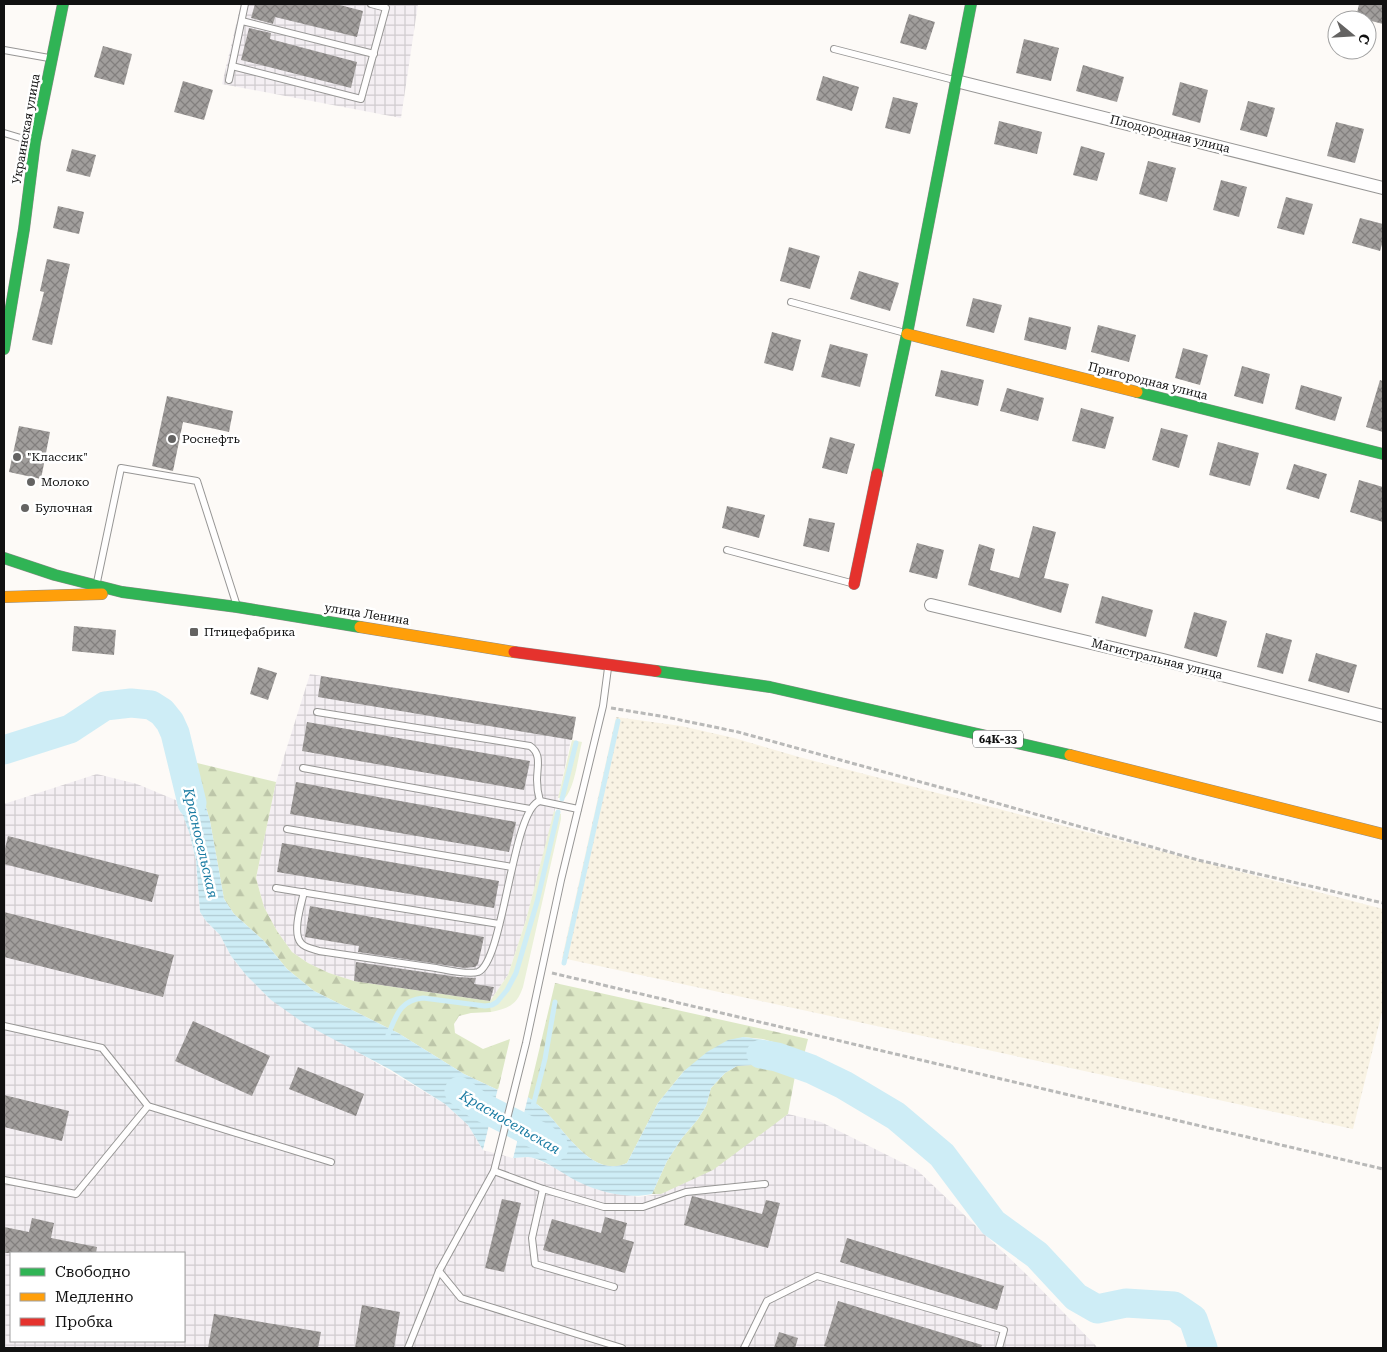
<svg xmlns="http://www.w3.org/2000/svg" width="1387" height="1352" font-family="'Roboto Serif',serif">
<defs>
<pattern id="industrial-grid" width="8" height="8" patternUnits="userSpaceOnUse" patternTransform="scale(1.25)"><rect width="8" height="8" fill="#f4eff3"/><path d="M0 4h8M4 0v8" fill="none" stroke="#d0cccf"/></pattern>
<pattern id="farmland-dots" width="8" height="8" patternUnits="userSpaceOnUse" patternTransform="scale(1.25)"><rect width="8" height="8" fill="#f9f3e4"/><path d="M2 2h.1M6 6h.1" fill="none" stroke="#d4cfc3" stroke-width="1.8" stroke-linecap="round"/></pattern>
<pattern id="forest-firs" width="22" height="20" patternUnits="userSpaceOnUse" patternTransform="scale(1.25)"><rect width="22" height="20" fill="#dde8c6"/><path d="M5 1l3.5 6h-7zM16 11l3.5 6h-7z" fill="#bdc6a9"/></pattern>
<pattern id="water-rules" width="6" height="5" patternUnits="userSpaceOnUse" patternTransform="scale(1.25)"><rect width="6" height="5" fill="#ceedf6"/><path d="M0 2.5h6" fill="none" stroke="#b0cad2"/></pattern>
<pattern id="building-cross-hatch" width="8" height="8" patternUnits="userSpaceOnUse" patternTransform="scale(1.25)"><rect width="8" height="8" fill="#a19e9c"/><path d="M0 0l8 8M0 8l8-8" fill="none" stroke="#827f7e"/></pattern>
</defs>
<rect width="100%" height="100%" fill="#fdfaf7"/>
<!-- industrial -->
<g fill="url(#industrial-grid)" fill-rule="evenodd">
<polygon points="241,4 418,4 401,118 222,84"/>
<polygon points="310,674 576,717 558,798 526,920 508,975 490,1001 354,981 329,973 308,963 292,952 277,931 264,907 256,878 276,782"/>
<path d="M97,774L137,784L178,801L190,835L196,860L200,912L206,921L220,935L231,956L246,975L271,1000L445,1104L468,1125L483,1150L513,1158L530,1157L554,1167L580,1182L596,1189L638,1197L661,1194L765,1130L788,1114L821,1122L917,1170L1026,1274L1098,1348H4V804ZM11,1253H184V1341H11Z"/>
</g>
<!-- farmland -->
<polygon fill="url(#farmland-dots)" points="616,717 681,726 734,738 799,757 1383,909 1383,1008 1353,1129 562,958"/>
<!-- grass -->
<g fill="#eaf1d8">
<path d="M572,740L582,742C578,757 575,787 565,798H558Z"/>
<path d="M554,811L561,814V819L523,987C517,1005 509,1008 491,1012L490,1001L508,975L526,920Z"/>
</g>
<!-- forest -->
<g fill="url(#forest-firs)">
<polygon points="193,762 276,782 256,878 264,907 277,931 292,952 308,963 329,973 354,981 490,1001 491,1012 471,1013 459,1016 454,1024 455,1033 483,1049 510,1039 498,1090 464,1074 398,1033 314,991 287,969 264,941 234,914 224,899 210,821"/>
<path d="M555,983L808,1039L804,1055L783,1045L763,1039L743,1037L684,1071L658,1103L627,1163C593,1179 566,1132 546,1112C540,1106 534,1102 528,1097Z"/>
<polygon points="753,1065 795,1076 788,1114 713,1170 661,1194 652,1194 667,1161 682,1138 698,1119 706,1106 711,1088 725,1073 737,1066"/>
</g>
<!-- water -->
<g fill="url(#water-rules)">
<polygon points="193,762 210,821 224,899 234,914 264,941 287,969 314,991 398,1033 464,1074 498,1090 483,1150 468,1125 445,1104 391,1070 305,1024 271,1000 246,975 231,956 220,935 206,921 200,912 196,860 190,835 178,801 170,770"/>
<path d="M743,1037C765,1039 784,1046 804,1055L795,1076L753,1065L737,1066L725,1073L711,1088L706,1106L698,1119L682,1138L667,1161L652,1194C629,1199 602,1193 581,1183C565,1176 546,1159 528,1157C523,1157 518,1158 513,1158L528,1097C534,1102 540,1106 546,1112C566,1132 593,1179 627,1163L658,1103L684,1071L707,1052L728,1040Z"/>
</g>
<!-- pier -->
<g fill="#fdfaf7">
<polygon points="498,1088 500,1091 486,1151 483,1150"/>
<polygon points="528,1094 513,1158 510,1157 525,1096"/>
</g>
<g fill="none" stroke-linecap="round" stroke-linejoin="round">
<!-- stream -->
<g stroke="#ceedf6" stroke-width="5">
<polyline points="562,799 576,743"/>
<polyline points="564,963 618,721"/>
<path d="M388,1035C396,1016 400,1000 423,998L485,1006L492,1005L497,1002L507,990L516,973L537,902L558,812"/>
<polyline points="533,1106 545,1059 555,1002"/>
</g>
<!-- river -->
<g stroke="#ceedf6" stroke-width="29">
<polyline points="4,750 70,729 105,706 131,703 151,705 162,712 170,722 175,733 192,803"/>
<polyline points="761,1054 777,1057 811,1069 844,1085 896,1116 942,1155 993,1223 1037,1255 1076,1297 1097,1309 1126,1303 1174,1306 1193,1319 1203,1348"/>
<polyline points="459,1091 478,1105 543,1138 554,1147"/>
</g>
</g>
<!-- building -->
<g fill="url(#building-cross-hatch)">
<polygon points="255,4 336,4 363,11 357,37 275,17 273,24 251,18"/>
<polygon points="1359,4 1383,4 1383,24 1356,17"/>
<polygon points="909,14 935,22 926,50 900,43"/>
<polygon points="249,28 271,33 270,39 357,62 351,88 241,60"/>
<polygon points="1024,39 1059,48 1051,81 1016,73"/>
<polygon points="103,46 132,54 124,85 94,77"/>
<polygon points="1083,65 1124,77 1117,102 1076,91"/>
<polygon points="823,76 859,87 852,111 816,100"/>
<polygon points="183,81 213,90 204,120 174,112"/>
<polygon points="1180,82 1208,90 1200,123 1172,115"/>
<polygon points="893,97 918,103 910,134 885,128"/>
<polygon points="1248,101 1275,108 1267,137 1240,130"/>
<polygon points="999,121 1042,132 1037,154 994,144"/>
<polygon points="1336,122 1364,129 1355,163 1327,156"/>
<polygon points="1081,146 1105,153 1097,181 1073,175"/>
<polygon points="72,149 96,155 90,177 66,171"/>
<polygon points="1148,161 1176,168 1167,202 1139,194"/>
<polygon points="1221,180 1247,187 1239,217 1213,210"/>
<polygon points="1286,197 1313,204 1304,235 1277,228"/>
<polygon points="58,206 84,212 79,234 53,228"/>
<polygon points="1360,218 1383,224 1383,241 1380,251 1352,243"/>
<polygon points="789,247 820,256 810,289 780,281"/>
<polygon points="47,259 70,264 52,345 32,340 44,292 40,291"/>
<polygon points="859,271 899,283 890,311 850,299"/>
<polygon points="973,298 1002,305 994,333 966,326"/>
<polygon points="1029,317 1071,327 1066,350 1024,340"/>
<polygon points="1098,325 1136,335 1129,362 1091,352"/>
<polygon points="772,332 801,340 793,371 764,363"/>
<polygon points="830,344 868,354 860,387 821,377"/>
<polygon points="1183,348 1208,355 1200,385 1175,378"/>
<polygon points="1242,366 1270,374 1263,404 1234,396"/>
<polygon points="941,370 984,380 978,406 935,396"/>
<polygon points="1380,380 1383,381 1383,432 1366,427"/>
<polygon points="1301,385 1342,397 1335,421 1295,409"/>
<polygon points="1007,388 1044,398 1038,421 1000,411"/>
<polygon points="167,396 233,411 229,432 183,422 173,471 152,466"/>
<polygon points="1081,408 1114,417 1105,449 1072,441"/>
<polygon points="19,426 50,432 41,479 9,472"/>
<polygon points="1161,428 1188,435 1179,468 1152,460"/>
<polygon points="830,437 855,444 847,474 822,468"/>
<polygon points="1218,442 1259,453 1250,486 1209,475"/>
<polygon points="1294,464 1327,474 1319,499 1286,489"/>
<polygon points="1359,480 1383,487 1383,522 1350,512"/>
<polygon points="727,506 765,515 759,538 722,528"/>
<polygon points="809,518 835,523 829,552 803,546"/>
<polygon points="1033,526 1056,532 1044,578 1069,584 1061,613 968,585 979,544 995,549 990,570 1019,578"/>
<polygon points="917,543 944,550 937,579 909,572"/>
<polygon points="1102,596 1153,610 1146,637 1095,623"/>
<polygon points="1194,612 1227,621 1217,657 1184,648"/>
<polygon points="74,626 116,630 114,655 72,651"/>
<polygon points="1266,633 1292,640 1283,674 1257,667"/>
<polygon points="1316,653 1357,665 1349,693 1308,681"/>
<polygon points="258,667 277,673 268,700 250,694"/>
<polygon points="321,676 576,717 572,740 318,697"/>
<polygon points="307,722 530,761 524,790 302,751"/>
<polygon points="296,782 516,822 509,852 290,814"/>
<polygon points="8,836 159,875 152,902 4,864 4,853"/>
<polygon points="282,843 499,881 494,908 277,872"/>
<polygon points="310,906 484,937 478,964 475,967 464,968 358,952 359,946 305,937"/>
<polygon points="4,912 174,955 163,997 4,957"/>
<polygon points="356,962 457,977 476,978 474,984 494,987 490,1001 354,981"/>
<polygon points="193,1021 270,1056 252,1096 175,1061"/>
<polygon points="298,1067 364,1094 356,1116 289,1089"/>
<polygon points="4,1095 69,1111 62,1141 4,1127"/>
<polygon points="692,1196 762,1214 766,1200 780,1203 768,1248 684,1225"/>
<polygon points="502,1199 521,1203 504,1272 485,1268"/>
<polygon points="605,1217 627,1223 623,1239 634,1242 625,1273 543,1250 552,1219 601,1233"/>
<polygon points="32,1218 54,1223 51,1238 97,1247 96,1253 4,1253 4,1227 29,1232"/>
<polygon points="847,1238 1004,1286 997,1310 840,1262"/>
<polygon points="838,1301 982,1345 981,1348 831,1348 824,1346"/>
<polygon points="362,1305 400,1312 394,1348 355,1348"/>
<polygon points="214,1314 321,1332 318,1348 208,1348"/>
<polygon points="779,1332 798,1338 795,1348 774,1348"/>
</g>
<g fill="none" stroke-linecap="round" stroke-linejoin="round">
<defs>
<g id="lane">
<polyline points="242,21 374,54"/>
<polyline points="834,49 954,80"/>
<polyline points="4,50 49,58"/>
<polyline points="232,66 361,99 386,8 371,4"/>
<polyline points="229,80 245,4"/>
<polyline points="4,133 34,142"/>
<polyline points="791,302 905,333"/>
<polyline points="727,550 851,583"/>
<polyline points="97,582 121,468 197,481 236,603"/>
<polyline points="608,668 603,706 561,880 526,1043 494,1171 439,1271 461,1298 622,1348"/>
<path d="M317,712L530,746C542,754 537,767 537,780C537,787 538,794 540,801"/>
<polyline points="303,768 530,809"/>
<polyline points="287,829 512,867"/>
<polyline points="276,888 499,924"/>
<path d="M304,892C301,905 292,933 301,943C305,948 313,949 319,951C358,957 397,962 436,968C447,970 468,975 478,972C504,962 512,808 540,801L578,809"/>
<polyline points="4,1026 102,1048 148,1106 331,1162"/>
<polyline points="494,1171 543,1189 604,1207 643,1207 686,1192 765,1184"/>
<polyline points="4,1180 76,1194 148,1106"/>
<polyline points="543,1189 532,1238 535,1264 614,1287"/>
<polyline points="408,1348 439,1271"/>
<polyline points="744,1348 767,1301 817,1276 1004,1330 999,1348"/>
</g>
<g id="street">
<polyline points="956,81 1383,188"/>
<polyline points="931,605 1163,660 1383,716"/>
</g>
<g id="fast">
<polyline points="4,349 24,229 35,142 63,4"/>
<polyline points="1137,392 1383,454"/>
<polyline points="877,474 907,334 971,4"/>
<polyline points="4,558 55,575 122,592 237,607 360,627"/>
<polyline points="656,671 770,687 1070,755"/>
</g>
<g id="slow">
<polyline points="907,334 1137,392"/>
<polyline points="4,597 102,594"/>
<polyline points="360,627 514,652"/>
<polyline points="1070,755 1383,834"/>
</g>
<g id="jam">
<polyline points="854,584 877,474"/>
<polyline points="514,652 656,671"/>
</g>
</defs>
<!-- lane casing -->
<use href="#lane" stroke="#979695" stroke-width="8"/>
<!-- street casing -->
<use href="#street" stroke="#979695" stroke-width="14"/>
<!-- fast casing -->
<use href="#fast" stroke="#8e8d8b" stroke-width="12"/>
<!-- slow casing -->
<use href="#slow" stroke="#8e8d8b" stroke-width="12"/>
<!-- jam casing -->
<use href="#jam" stroke="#8e8d8b" stroke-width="12"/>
<!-- path -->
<g stroke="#b9b9b8" stroke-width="3" stroke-dasharray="5 2.5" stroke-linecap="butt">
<polyline points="611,708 666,717 738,732 950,790 1198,860 1383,903"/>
<polyline points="552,973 1383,1169"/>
</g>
<!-- lane -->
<use href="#lane" stroke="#fffefe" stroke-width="6"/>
<!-- street -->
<use href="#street" stroke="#fffefe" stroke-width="12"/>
<!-- fast -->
<use href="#fast" stroke="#30b455" stroke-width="11"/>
<!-- slow -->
<use href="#slow" stroke="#ff9f0a" stroke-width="11"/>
<!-- jam -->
<use href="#jam" stroke="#e5322d" stroke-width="11"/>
</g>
<!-- markers -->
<g fill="#646362" stroke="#fff" stroke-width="2">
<circle cx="172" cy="439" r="5"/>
<circle cx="17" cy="457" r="5"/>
<circle cx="31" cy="482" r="5"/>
<circle cx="25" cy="508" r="5"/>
<rect x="189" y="627" width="10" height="10" rx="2.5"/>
</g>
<g text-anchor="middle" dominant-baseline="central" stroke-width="5" stroke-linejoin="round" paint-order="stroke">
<!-- shield labels -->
<rect fill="#fff" stroke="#585858" stroke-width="1" x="973" y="730.5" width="50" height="17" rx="4"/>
<g font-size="11" font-weight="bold" fill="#111">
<text x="998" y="739">64К-33</text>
</g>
<!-- street labels -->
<g font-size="12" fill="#111" stroke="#fff">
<text transform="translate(26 129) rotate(-80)">Украинская улица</text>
<text transform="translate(1170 134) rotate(14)">Плодородная улица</text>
<text transform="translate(1148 381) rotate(14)">Пригородная улица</text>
<text transform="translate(367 614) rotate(9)">улица Ленина</text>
<text transform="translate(1157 659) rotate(14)">Магистральная улица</text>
</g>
<!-- poi labels -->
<g font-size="12" fill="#111" stroke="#fff" text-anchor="start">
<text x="182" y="439">Роснефть</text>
<text x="27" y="457">"Классик"</text>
<text x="41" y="482">Молоко</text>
<text x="35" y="508">Булочная</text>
<text x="204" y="632">Птицефабрика</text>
</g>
<!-- water labels -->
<g font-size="14" font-style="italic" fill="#1a7ba2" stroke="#fff">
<text transform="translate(201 843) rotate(77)">Красносельская</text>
<text transform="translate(510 1122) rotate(30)">Красносельская</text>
</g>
</g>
<!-- border -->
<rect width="1387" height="1352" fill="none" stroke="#111111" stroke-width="10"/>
<!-- legend -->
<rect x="10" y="1252" width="175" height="90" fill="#ffffff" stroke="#a0a0a0"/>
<rect x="20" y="1268" width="25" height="8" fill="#30b455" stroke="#a0a0a0"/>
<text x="55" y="1277" font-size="15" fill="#111111">Свободно</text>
<rect x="20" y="1293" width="25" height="8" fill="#ff9f0a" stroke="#a0a0a0"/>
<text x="55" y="1302" font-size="15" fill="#111111">Медленно</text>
<rect x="20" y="1318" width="25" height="8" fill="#e5322d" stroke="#a0a0a0"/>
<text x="55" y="1327" font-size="15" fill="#111111">Пробка</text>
<!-- north arrow -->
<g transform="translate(1352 35) rotate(108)"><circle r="24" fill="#ffffff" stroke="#a0a0a0"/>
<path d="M0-4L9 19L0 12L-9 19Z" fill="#646362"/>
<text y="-8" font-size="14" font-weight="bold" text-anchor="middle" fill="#111111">С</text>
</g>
</svg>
